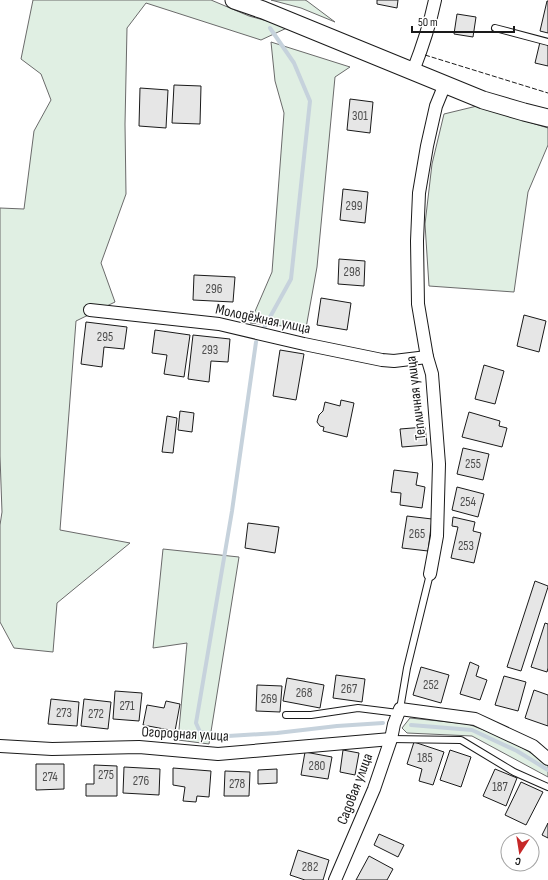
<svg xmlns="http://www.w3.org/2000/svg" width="548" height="880" font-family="'Sofia Sans Condensed',sans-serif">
<rect width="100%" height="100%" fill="#fff"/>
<!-- green -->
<g fill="#e0efe3" stroke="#6a6a6a">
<polygon points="33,0 211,0 249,16 289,27 261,40 146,3 127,28 125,124 126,194 101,263 115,302 76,321 60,530 130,543 57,603 53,652 14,648 0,622 0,525 2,512 0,456 0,208 24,209 34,131 51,100 41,74 21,59"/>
<polygon points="271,0 305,0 307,1 335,22 301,8"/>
<polygon points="271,42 350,67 335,77 317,267 306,328 250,323 272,272 284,113 275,81"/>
<polygon points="477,106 548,128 548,145 528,192 514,292 429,286 425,224 432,164 444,114"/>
<polygon points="163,549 239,557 209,744 178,740 187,643 153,648"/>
<polygon points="410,718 468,724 505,738 538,757 548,763 548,777 472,736 407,733 402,728"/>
</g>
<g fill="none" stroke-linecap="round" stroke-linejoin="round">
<!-- stream -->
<g stroke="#c6d2dc" stroke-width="4">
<polyline points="264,328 291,279 310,101 294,63 270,28"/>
<polyline points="256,342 232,511 196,723 200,732 228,736 277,733 337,726 383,723"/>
<polyline points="411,725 472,730 517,751 548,770"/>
</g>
</g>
<!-- building -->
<g fill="#e6e6e6" stroke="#1a1a1a">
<polygon points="377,0 398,0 397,8 377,4"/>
<polygon points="547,1 548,1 548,33 540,31"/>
<polygon points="457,14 476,17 473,37 454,34"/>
<polygon points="540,42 548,44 548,66 535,63"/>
<polygon points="174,85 201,86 200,124 172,123"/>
<polygon points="140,88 168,90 166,128 139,126"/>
<polygon points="350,99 373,102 370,133 347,130"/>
<polygon points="343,189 368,192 365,223 340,220"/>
<polygon points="339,259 365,261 364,286 338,284"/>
<polygon points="194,275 235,277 233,302 193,300"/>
<polygon points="321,298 351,303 347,330 317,325"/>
<polygon points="524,315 546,321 539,352 517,346"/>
<polygon points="86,322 127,327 124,349 104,347 102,367 81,364"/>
<polygon points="155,330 190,335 184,377 164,374 167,355 152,353"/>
<polygon points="193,335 230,339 228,362 211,361 209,382 188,379"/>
<polygon points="280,350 304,354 296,400 273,396"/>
<polygon points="484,365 504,371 495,404 475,399"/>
<polygon points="341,400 354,403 347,437 323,431 324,427 320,426 317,422 319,415 323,411 325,402 340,406"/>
<polygon points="180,411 194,413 192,432 178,430"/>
<polygon points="469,412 500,421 499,426 507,428 502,447 462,437"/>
<polygon points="167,416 177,418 173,453 162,452"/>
<polygon points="425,427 427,445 402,447 400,429"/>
<polygon points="463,448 489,454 483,480 457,474"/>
<polygon points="394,470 418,473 416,485 425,487 422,508 400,505 401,493 391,492"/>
<polygon points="457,487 484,494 478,517 452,510"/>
<polygon points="407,516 432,519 428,551 402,548"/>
<polygon points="453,517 475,522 473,531 481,533 474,563 451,558 458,527 452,526"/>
<polygon points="248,523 279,527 275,553 245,548"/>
<polygon points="535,581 548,586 548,587 521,671 507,667"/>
<polygon points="545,623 548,624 548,668 547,672 531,667"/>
<polygon points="470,662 479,666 476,676 487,680 480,700 460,694"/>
<polygon points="421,667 449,675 441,703 413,695"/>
<polygon points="336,675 365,679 362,702 333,698"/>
<polygon points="504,676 526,682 518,711 495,705"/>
<polygon points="287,678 324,685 320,708 283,701"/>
<polygon points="257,685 282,686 280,712 256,711"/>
<polygon points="534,690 548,695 548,726 525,718"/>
<polygon points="115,691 142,693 139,721 113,719"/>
<polygon points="51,699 79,702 77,726 48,724"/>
<polygon points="84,699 111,702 108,729 81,726"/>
<polygon points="166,701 180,704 175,731 143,725 147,705 164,708"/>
<polygon points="414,742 444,752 433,785 419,781 422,769 407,764"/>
<polygon points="343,750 359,753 355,775 340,772"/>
<polygon points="450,750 471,757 461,787 440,780"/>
<polygon points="305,752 332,757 328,779 301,775"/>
<polygon points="36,764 64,764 64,789 36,790"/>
<polygon points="94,765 117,766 117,796 86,796 86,784 94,784"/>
<polygon points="124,767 160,769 159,795 123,793"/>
<polygon points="173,768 211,771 209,797 197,796 196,802 183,801 185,787 173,785"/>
<polygon points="277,769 277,783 258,784 258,770"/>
<polygon points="495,769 517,778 506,806 483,796"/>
<polygon points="225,771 250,772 249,796 224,796"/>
<polygon points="521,782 543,792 526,825 505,815"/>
<polygon points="548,823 548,838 542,835"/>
<polygon points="379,834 404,845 398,857 374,845"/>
<polygon points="298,850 329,860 323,880 305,880 290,875"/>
<polygon points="369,856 393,869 387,880 356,880"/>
</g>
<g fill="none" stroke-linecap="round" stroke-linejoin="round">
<defs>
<g id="lane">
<polyline points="495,28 548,42"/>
<polyline points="400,709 407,668 430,574"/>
<polyline points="286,715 311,715 358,708 398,713"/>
<polyline points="391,739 461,740 514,772 548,787"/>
</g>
<g id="street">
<path d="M413,71C422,48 430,24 435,0"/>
<polyline points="90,310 219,324 304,344 382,360 394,361 427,357"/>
<polyline points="430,574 437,536 439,464 432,374 427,357 418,304 417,241 419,193 427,146 436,106 445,84"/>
<polyline points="0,746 52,749 139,747 218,754 391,739"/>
<polyline points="335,880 374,789 391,739 394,724 400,709 475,719 533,746 548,759"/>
</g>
<polyline id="secondary" points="234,0 263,10 483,100 524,112 548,118"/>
</defs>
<!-- lane casing -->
<use href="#lane" stroke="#1a1a1a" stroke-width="8"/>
<!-- street casing -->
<use href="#street" stroke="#1a1a1a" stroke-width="14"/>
<!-- secondary casing -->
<use href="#secondary" stroke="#1a1a1a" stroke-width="19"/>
<!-- lane -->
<use href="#lane" stroke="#fff" stroke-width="6"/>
<!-- street -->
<use href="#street" stroke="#fff" stroke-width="12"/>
<!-- secondary -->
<use href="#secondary" stroke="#fff" stroke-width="17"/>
<!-- fence -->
<polyline stroke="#1a1a1a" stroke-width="1" stroke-dasharray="5 2" stroke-linecap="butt" points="425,55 548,93"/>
</g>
<g text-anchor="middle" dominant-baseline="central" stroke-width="3" stroke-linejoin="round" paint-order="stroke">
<!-- number labels -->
<g font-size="13" fill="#4d4d4d">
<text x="360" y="116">301</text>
<text x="354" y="206">299</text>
<text x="352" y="272">298</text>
<text x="214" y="289">296</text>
<text x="105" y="337">295</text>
<text x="210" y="350">293</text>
<text x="473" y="464">255</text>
<text x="468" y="502">254</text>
<text x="417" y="534">265</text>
<text x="466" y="546">253</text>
<text x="431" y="685">252</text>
<text x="349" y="689">267</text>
<text x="304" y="693">268</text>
<text x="269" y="699">269</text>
<text x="127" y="706">271</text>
<text x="64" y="713">273</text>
<text x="96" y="714">272</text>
<text x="425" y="758">185</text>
<text x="317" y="766">280</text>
<text x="106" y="775">275</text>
<text x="50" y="777">274</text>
<text x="141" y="781">276</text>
<text x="237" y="784">278</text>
<text x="500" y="787">187</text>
<text x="310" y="867">282</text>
</g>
<!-- street labels -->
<g font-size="15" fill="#1a1a1a" stroke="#fff">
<text transform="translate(263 319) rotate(12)">Молодёжная улица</text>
<text transform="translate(416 398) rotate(-97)">Тепличная улица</text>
<text transform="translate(185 734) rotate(3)">Огородная улица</text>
<text transform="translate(355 789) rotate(-69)">Садовая улица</text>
</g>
</g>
<!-- north arrow -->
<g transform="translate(520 852) rotate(192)"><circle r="19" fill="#ffffff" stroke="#a3a3a3"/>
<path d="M0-3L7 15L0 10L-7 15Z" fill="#c62828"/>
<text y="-6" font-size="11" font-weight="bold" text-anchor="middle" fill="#1a1a1a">С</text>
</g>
<!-- scale -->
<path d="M412 26v6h102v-6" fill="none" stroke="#1a1a1a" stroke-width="2"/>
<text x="418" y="26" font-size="12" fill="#1a1a1a" stroke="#ffffff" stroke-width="3" paint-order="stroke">50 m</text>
</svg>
